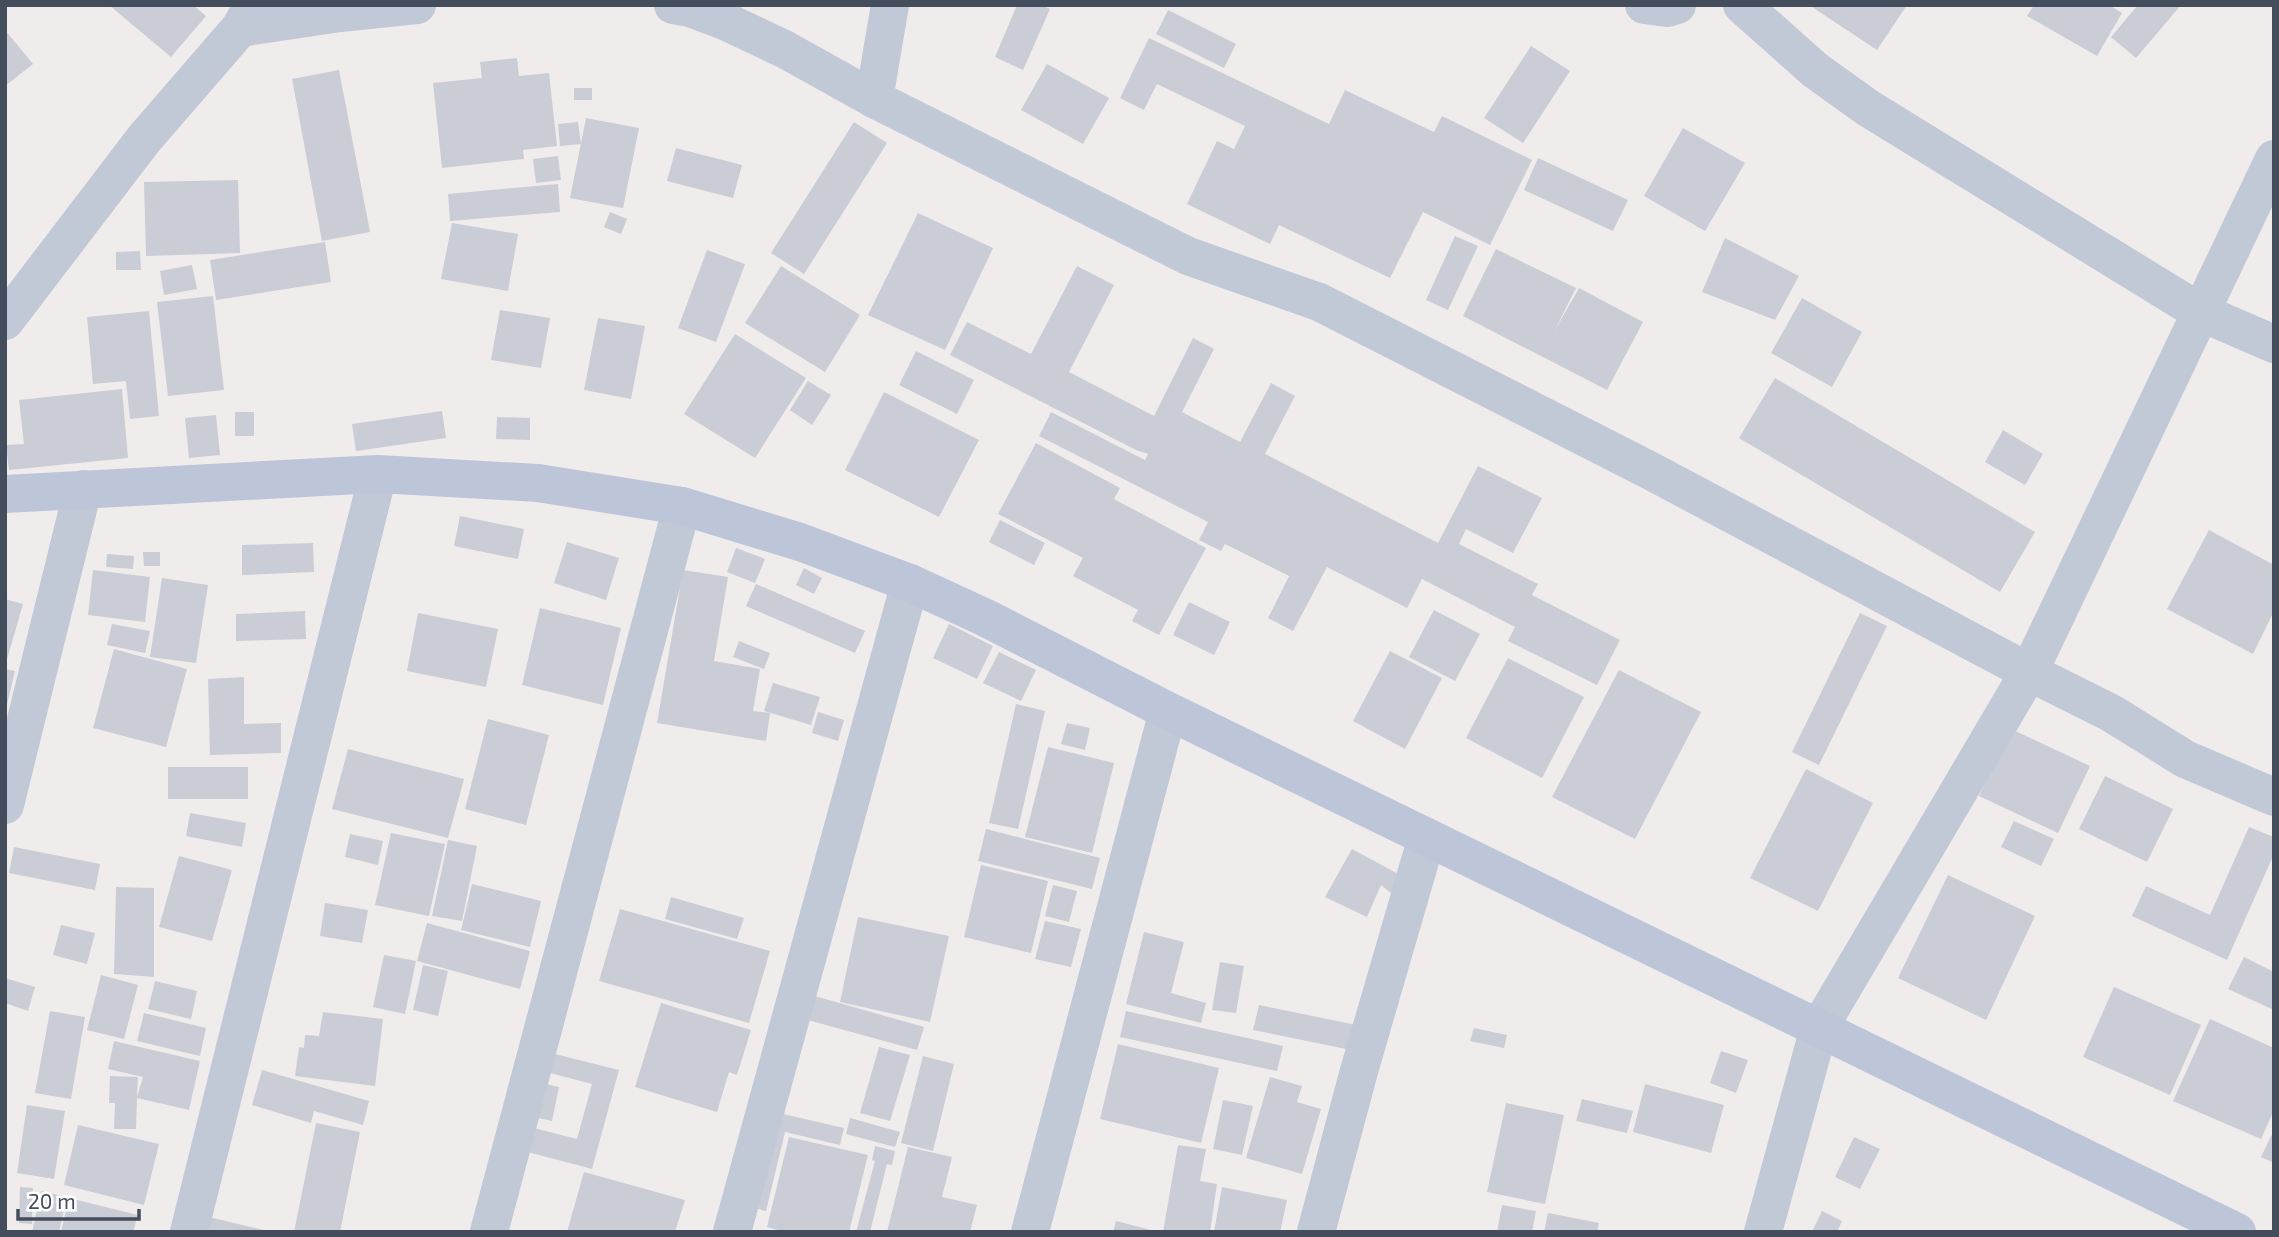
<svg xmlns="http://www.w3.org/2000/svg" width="2279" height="1237" font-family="'Exo 2',sans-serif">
<rect width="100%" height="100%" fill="#f0ecec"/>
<!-- building -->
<g fill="#cacdd5">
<polygon points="109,5 193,5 206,16 171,57"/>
<polygon points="1017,5 1042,5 1050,9 1023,70 995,57"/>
<polygon points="1809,5 1907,5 1877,50"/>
<polygon points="2034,5 2109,5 2122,13 2097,56 2027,16"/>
<polygon points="2138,5 2181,5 2136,58 2111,37"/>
<polygon points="1168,10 1236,44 1224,68 1156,34"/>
<polygon points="5,30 33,64 5,86"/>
<polygon points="1149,38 1329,124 1345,90 1434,132 1442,116 1532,160 1490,245 1423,212 1390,278 1279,225 1270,244 1187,204 1217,141 1234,149 1245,126 1157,84 1144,110 1120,98"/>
<polygon points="1531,46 1570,71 1523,143 1484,118"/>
<polygon points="517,58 519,76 549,73 557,146 523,150 524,159 442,168 433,83 482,78 480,62"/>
<polygon points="1047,64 1109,98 1083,144 1021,110"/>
<polygon points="339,70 370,232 322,241 292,79"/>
<rect x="574" y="88" width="18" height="12"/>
<polygon points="586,118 639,128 623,208 570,198"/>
<polygon points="578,122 581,144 560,146 558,124"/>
<polygon points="854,122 887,143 804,274 771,253"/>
<polygon points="1683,128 1745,163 1705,231 1644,196"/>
<polygon points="676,148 742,165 733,198 667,181"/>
<polygon points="558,156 561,180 536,183 533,159"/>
<polygon points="1538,158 1628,200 1613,231 1524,190"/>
<polygon points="238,180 240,253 146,256 144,182"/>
<polygon points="558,184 560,212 450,221 448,194"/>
<polygon points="610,212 627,219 621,234 604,227"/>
<polygon points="918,213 993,248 945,350 868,315"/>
<polygon points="452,223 518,234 508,291 441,279"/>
<polygon points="1455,236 1478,246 1448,310 1426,300"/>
<polygon points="1725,238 1799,276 1775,320 1702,292"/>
<polygon points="325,242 331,282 216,300 210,260"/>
<polygon points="1496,249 1576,288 1554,332 1579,288 1643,322 1607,390 1463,316"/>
<polygon points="707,250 745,264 716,342 678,328"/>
<polygon points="140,251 141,270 116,270 116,252"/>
<polygon points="192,265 197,289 164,295 160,271"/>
<polygon points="781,266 860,315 825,372 745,323"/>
<polygon points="1077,266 1114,285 1069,372 1154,416 1193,338 1214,349 1182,412 1240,442 1271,383 1295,396 1265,454 1438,543 1478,466 1542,498 1513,553 1466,529 1459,544 1538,584 1532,595 1620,640 1597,685 1508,641 1515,627 1422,579 1407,608 1327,567 1293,631 1268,618 1289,576 1225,544 1221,551 1199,540 1208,522 1039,436 1051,412 1145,460 1148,454 1136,450 950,355 967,322 1031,354"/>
<polygon points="213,296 224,390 168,396 157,302"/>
<polygon points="1802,298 1862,332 1832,387 1771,353"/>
<polygon points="500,310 550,318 541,368 491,360"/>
<polygon points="149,311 159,416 130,419 126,381 93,384 87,317"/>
<polygon points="598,318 645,326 631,399 584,390"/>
<polygon points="735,334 806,378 755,458 684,414"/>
<polygon points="916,351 974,380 957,414 899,385"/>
<polygon points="1775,378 2035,532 2000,592 1739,438"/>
<polygon points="808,381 831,395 812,425 790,410"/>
<polygon points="122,389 128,458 9,470 6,445 24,444 19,400"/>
<polygon points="884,392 979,440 939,517 845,470"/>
<polygon points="442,411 446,438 356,451 352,424"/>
<rect x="235" y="412" width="19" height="24"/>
<polygon points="216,415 220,455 189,458 185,418"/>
<polygon points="497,417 530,418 530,440 496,439"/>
<polygon points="2003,430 2043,454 2025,485 1985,462"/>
<polygon points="1036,443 1120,488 1114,499 1206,548 1159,635 1132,621 1138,610 1073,576 1083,558 998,514"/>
<polygon points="460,516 524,529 518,559 454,546"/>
<polygon points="1000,520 1045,543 1034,565 989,542"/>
<polygon points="2209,530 2274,565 2274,611 2253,654 2167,609"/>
<polygon points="567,542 619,558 606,600 554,583"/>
<polygon points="313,543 314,572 242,575 242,545"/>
<polygon points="736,548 765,559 755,583 727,572"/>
<polygon points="143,552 160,552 160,566 144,566"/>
<polygon points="107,554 134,556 133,569 106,567"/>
<polygon points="804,568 822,578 814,594 796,585"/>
<polygon points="93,570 150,577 145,622 88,615"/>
<polygon points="683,570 728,577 714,661 760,669 753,711 770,713 766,741 657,723"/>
<polygon points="162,578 208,585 196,663 150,657"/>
<polygon points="756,584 865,631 855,653 746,606"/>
<polygon points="5,599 23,604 6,663 5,663"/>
<polygon points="1189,602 1230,622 1214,655 1173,635"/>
<polygon points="540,608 621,628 603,705 522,685"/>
<polygon points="1434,610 1480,634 1455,681 1409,657"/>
<polygon points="305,611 306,639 236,641 236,614"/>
<polygon points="418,613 498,629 486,687 407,671"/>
<polygon points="1860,613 1887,626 1819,765 1792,752"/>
<polygon points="112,624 150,631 145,653 107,645"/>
<polygon points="949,624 993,646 977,679 933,658"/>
<polygon points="739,641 770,653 764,669 733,657"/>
<polygon points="114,649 187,669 166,747 93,728"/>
<polygon points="1390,651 1442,678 1405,749 1353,721"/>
<polygon points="999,652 1036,670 1021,701 983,683"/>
<polygon points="1508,658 1584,697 1542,778 1466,738"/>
<polygon points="5,669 15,671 6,709 5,708"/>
<polygon points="1619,670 1701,712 1635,839 1552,797"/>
<polygon points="244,677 244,724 281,723 281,753 210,755 208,679"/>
<polygon points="773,683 820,697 811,725 764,711"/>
<polygon points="1016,704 1045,711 1018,829 989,823"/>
<polygon points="818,712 844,720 838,741 812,733"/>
<polygon points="488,719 549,735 526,825 465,809"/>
<polygon points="1067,723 1090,728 1085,750 1061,744"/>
<polygon points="2011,729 2090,766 2058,833 1979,796"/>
<polygon points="1048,747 1114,763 1092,853 1025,837"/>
<polygon points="348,749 464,779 448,838 332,809"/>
<rect x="168" y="767" width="80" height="32"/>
<polygon points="1806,769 1873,803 1818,911 1750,878"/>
<polygon points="2105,776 2173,809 2147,862 2079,829"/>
<polygon points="190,813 246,823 242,847 186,836"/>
<polygon points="2014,821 2054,839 2041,866 2001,847"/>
<polygon points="2249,827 2274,837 2274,854 2227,960 2132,916 2146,886 2210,915"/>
<polygon points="986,829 1100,858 1092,889 978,861"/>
<polygon points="391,833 445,844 429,916 375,905"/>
<polygon points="350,834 383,841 378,865 345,857"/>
<polygon points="448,840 477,846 462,921 432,916"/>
<polygon points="14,847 100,864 95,890 9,873"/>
<polygon points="1352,849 1400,875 1391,893 1381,885 1367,917 1325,897"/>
<polygon points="179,856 232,870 212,941 159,927"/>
<polygon points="981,865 1048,881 1031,953 964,937"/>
<polygon points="1948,875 2035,916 1986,1020 1898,978"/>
<polygon points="472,884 541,901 530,947 461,930"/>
<polygon points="1053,885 1077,891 1069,922 1045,916"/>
<polygon points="116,887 154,888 154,977 114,974"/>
<polygon points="671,897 744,918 737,939 665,919"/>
<polygon points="325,903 368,910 362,943 320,936"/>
<polygon points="620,909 770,951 749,1023 599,981"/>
<polygon points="858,917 949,936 930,1022 840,1002"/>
<polygon points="1045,921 1081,929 1071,967 1035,959"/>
<polygon points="427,923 530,951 520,989 417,961"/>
<polygon points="61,925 95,933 87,964 53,955"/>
<polygon points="1144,932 1184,942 1171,993 1206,1003 1201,1023 1126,1004"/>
<polygon points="384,955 416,961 405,1014 373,1007"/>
<polygon points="2244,957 2274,972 2274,1010 2228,989"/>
<polygon points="1220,962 1244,966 1236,1013 1212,1010"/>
<polygon points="423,965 448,971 438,1016 413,1010"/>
<polygon points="101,975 138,985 124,1039 87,1030"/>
<polygon points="5,978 35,987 28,1011 5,1003"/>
<polygon points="155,981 197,991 191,1019 148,1009"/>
<polygon points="2114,987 2201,1025 2170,1095 2083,1057"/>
<polygon points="811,995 924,1027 917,1050 804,1019"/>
<polygon points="661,1003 751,1030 737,1075 729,1072 717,1112 635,1087"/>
<polygon points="1259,1005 1366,1027 1361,1052 1253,1030"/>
<polygon points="50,1011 85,1017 71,1099 35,1093"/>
<polygon points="1126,1011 1283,1046 1277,1071 1120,1037"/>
<polygon points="323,1012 383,1019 375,1086 295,1076 299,1047 304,1048 305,1035 319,1036"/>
<polygon points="144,1013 206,1028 200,1056 137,1041"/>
<polygon points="2210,1019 2274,1048 2274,1110 2261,1139 2173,1101"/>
<polygon points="1474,1028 1507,1035 1504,1048 1470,1041"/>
<polygon points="114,1041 200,1061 189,1110 137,1098 136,1129 114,1129 115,1103 109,1103 110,1076 138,1077 137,1097 143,1077 108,1069"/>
<polygon points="1118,1044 1219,1068 1201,1143 1100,1119"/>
<polygon points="879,1047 910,1055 890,1121 860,1113"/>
<polygon points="1721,1051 1748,1060 1736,1093 1710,1083"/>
<polygon points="551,1053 619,1070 592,1169 524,1151 530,1127 577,1139 592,1084 546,1072"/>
<polygon points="923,1056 954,1064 933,1151 901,1143"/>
<polygon points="262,1070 369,1101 363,1125 314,1111 311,1123 252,1105"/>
<polygon points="1270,1077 1302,1086 1297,1102 1321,1109 1302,1174 1246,1158"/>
<polygon points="541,1083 559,1087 552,1121 533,1117"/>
<polygon points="1645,1084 1724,1105 1711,1153 1633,1132"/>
<polygon points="1582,1099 1633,1111 1627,1133 1576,1121"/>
<polygon points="1223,1100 1253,1106 1242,1155 1213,1149"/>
<polygon points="1506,1103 1564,1115 1545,1204 1487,1192"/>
<polygon points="27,1105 65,1111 54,1179 17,1173"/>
<polygon points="779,1113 844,1128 840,1145 785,1132 766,1211 755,1208"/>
<polygon points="850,1118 900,1132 895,1147 846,1134"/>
<polygon points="316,1123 360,1132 340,1232 294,1232"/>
<polygon points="78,1125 159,1144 144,1205 64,1185"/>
<polygon points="2274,1130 2274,1163 2261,1157"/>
<polygon points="789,1137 868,1155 849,1232 785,1232 767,1227"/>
<polygon points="1854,1137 1880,1149 1860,1189 1835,1177"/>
<polygon points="1178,1145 1206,1149 1200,1181 1217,1184 1210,1232 1163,1232"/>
<polygon points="875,1146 895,1151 892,1165 887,1164 870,1232 856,1232 875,1161 872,1160"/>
<polygon points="908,1147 952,1157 942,1197 977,1205 970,1232 887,1232"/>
<polygon points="584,1172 685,1200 675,1232 567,1232"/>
<polygon points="20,1187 33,1188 32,1224 19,1223"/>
<polygon points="1222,1187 1287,1200 1280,1232 1214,1232"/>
<polygon points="41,1191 67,1197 59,1232 32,1232"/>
<polygon points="69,1198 138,1215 133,1232 61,1232"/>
<polygon points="1502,1205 1536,1211 1532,1232 1497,1232"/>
<polygon points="1822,1211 1842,1221 1837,1232 1812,1232"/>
<polygon points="1548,1213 1599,1223 1597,1232 1544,1232"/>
<polygon points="209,1217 268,1231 268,1232 206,1232"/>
<polygon points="1116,1221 1155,1231 1155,1232 1113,1232"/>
</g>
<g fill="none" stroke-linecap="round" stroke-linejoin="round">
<!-- street -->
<g stroke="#c1c9d6" stroke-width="38">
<polyline points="673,5 690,8 727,22 786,50 874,99 1188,256 1319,302 1647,469 2029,672 2111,713 2185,759 2274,797"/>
<polyline points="1644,5 1667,8 1677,5"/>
<polyline points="1742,5 1815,70 1868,108 2200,312 2274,344"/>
<polyline points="240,28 340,13 417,5"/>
<polyline points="874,99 890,5"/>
<polyline points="5,321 144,139 240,28 253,5"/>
<polyline points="5,805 83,489"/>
<polyline points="189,1232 378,474"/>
<polyline points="489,1232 682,506"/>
<polyline points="732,1232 910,583"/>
<polyline points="1030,1232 1168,711"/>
<polyline points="1316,1232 1359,1071 1427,837"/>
<polyline points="1763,1232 1819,1028 2029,672 2274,159"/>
</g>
<!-- secondary -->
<polyline stroke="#bdc6d8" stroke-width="38" points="5,494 378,474 538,483 682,506 800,542 910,583 986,618 1168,711 2237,1232"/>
</g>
<!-- border -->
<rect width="2279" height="1237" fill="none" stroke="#434d5b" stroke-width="14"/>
<!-- scale -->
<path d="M18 1209v10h121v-10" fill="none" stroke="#434d5b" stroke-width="3.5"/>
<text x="28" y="1209" font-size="21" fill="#434d5b" stroke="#ffffff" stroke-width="5" paint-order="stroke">20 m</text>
</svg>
